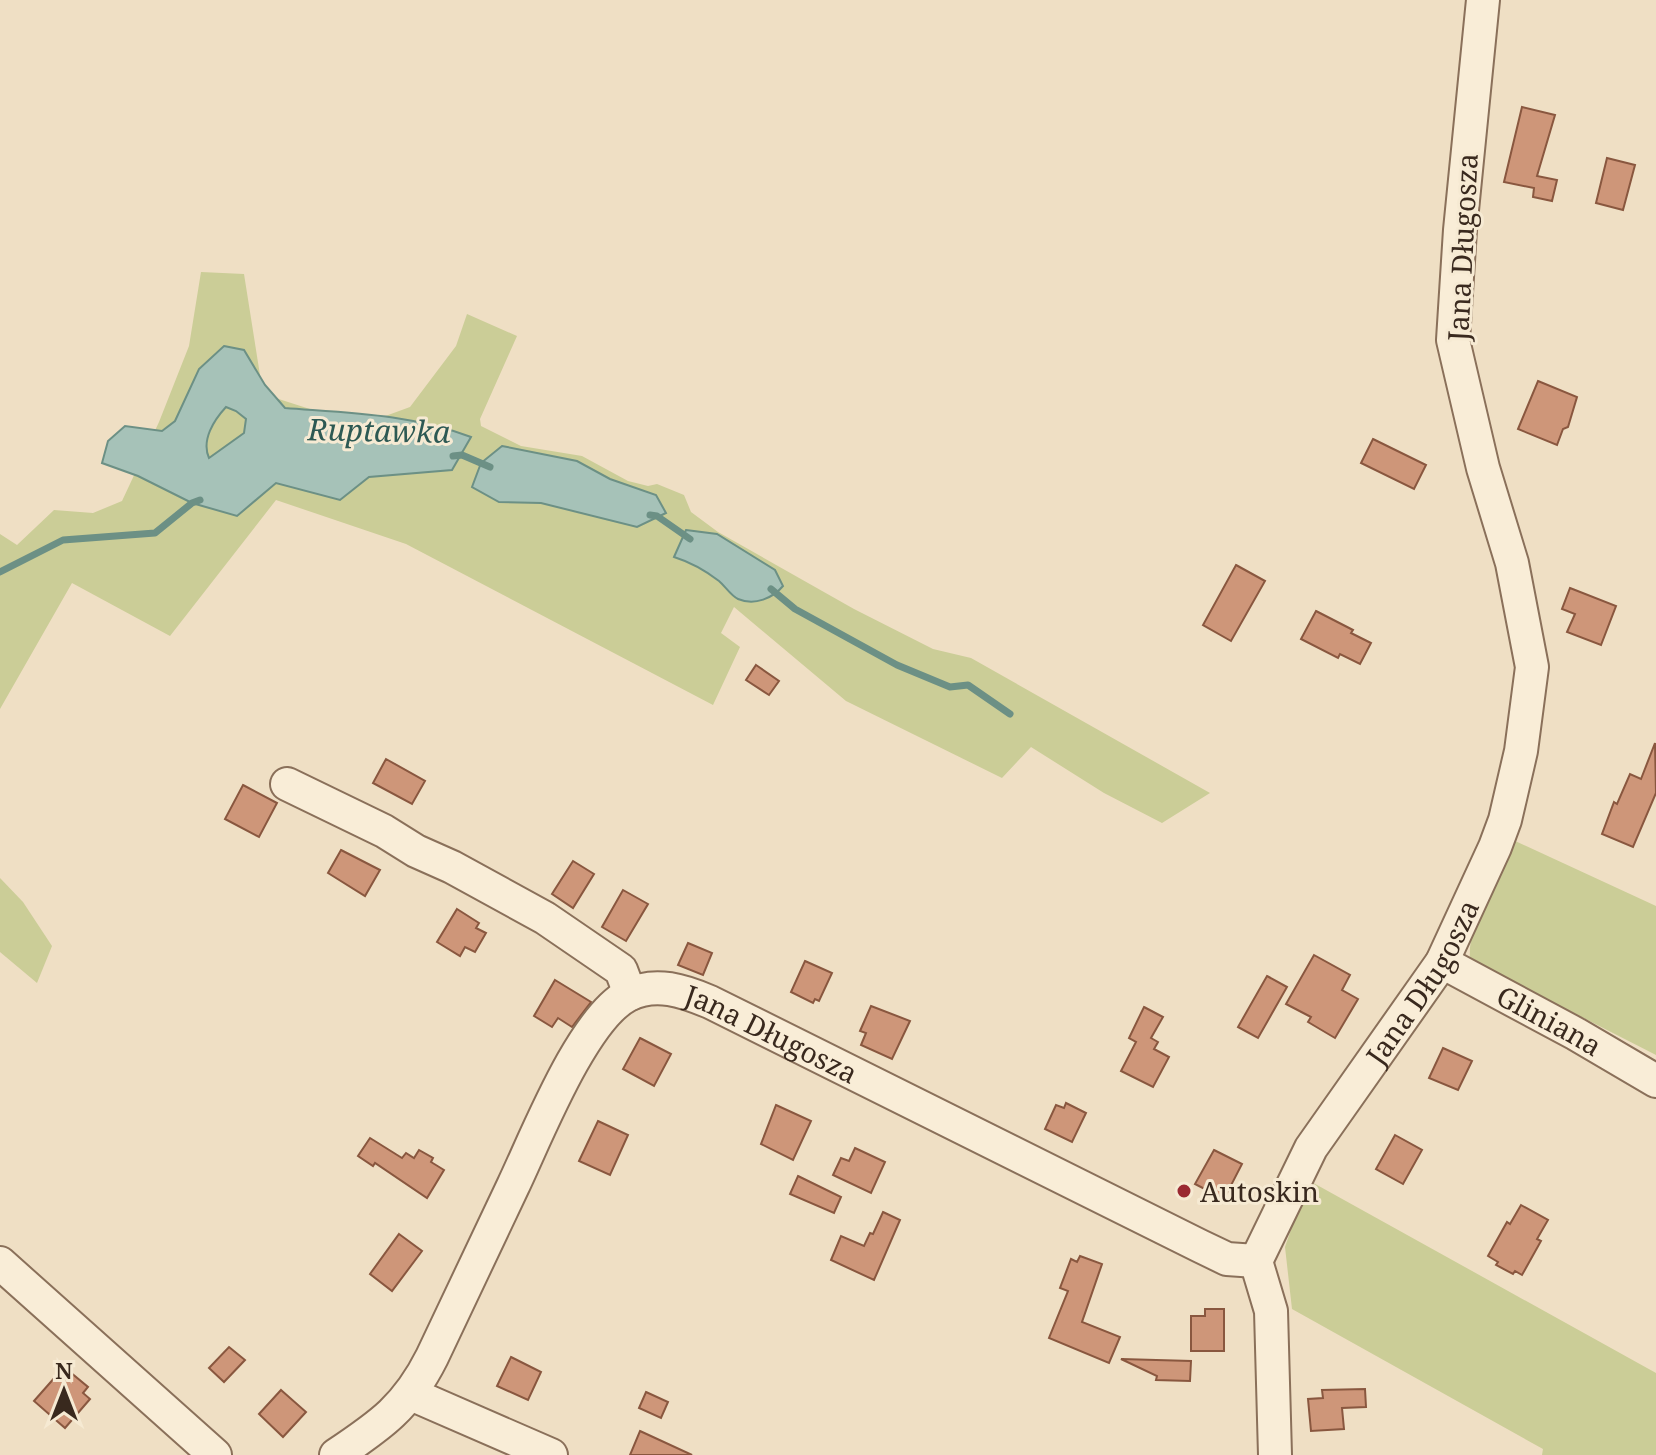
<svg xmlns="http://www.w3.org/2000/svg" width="1656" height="1455" font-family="'Noto Serif',serif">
<rect width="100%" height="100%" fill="#efdfc4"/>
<!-- green -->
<g fill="#cbcd97">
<polygon points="201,272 244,274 263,394 338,418 380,418 410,407 456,346 467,314 517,336 480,419 481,426 521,446 582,456 628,481 648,486 657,484 684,495 691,512 718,532 854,609 933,649 971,658 1210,793 1162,823 1104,793 1031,747 1002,778 846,701 734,607 721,633 740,647 713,705 406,544 276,500 170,636 72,583 0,709 0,534 17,545 54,510 93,513 122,501 159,422 189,346"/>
<path d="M1513,840L1656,906V1055L1470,960C1467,923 1497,874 1513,840Z"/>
<polygon points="0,878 23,902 52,946 37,983 0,952"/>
<polygon points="1308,1180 1656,1373 1656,1455 1542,1455 1543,1449 1292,1309 1285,1247"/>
</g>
<!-- water -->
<g fill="#a6c2b8" stroke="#6c9085" stroke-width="2" fill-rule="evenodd">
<path d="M224,346L244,350L265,385L285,408C350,413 410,414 471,437L452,470L369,477L340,500L276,483L237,516L192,503L138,476L102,463L108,441L125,426L162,431L175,421L199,369ZM226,407L236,411L246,419L244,433L209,458C201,440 214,420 226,407Z"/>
<polygon points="502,446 577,461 610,479 656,495 666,513 637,527 541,503 499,502 472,487 481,463"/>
<path d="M686,530L717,534L775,570L783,586C773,598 755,606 738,599C731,596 725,586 719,581C706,571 690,562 674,557Z"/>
</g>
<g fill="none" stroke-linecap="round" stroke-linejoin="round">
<!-- stream -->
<g stroke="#6c9085" stroke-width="7">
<polyline points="453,456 462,455 490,467"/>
<polyline points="650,515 657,516 690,539"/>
<polyline points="0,572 63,540 155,533 192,503 200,500"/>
<polyline points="771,589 795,609 897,665 950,687 968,685 1010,714"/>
</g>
</g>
<!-- building -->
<g fill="#ce9679" stroke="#89573f" stroke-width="2">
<polygon points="1522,107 1555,115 1537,176 1557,180 1552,201 1533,197 1534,188 1504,182"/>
<polygon points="1607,158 1635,165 1623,210 1596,203"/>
<polygon points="1538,381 1577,397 1568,427 1563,429 1557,445 1518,429"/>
<polygon points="1373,439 1426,465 1414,489 1361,463"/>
<polygon points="1236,565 1265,581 1231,641 1203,625"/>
<polygon points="1570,588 1616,606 1601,645 1567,632 1575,614 1562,609"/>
<polygon points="1316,611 1353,630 1351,633 1371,643 1360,664 1340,654 1338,658 1301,639"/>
<polygon points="756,665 779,681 769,695 746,680"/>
<polygon points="1655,743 1656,793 1633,847 1602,834 1614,802 1617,804 1630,774 1641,779"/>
<polygon points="386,759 425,781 412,804 373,783"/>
<polygon points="243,785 277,803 259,837 225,819"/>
<polygon points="341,850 380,870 365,896 328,873"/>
<polygon points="573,861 594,874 573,908 552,894"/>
<polygon points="623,890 648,904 626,941 602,927"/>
<polygon points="457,909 479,923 476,928 486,933 475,952 465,947 460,956 437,942"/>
<polygon points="688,943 712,953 703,975 678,965"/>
<polygon points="1314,955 1350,975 1342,990 1358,999 1335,1038 1308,1022 1311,1017 1286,1004"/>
<polygon points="805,961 832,973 819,1001 815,999 813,1003 791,992"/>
<polygon points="1267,976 1287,987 1258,1038 1238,1027"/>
<polygon points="555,980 591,1002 572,1027 558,1018 552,1027 534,1016"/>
<polygon points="871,1006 910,1021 892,1059 861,1045 866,1033 860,1031"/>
<polygon points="1144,1007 1163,1017 1151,1038 1158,1042 1154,1049 1169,1057 1153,1087 1121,1071 1136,1042 1129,1038"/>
<polygon points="640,1038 671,1054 654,1086 623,1069"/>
<polygon points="1443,1048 1472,1061 1458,1090 1429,1078"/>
<polygon points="1066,1103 1086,1113 1072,1142 1045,1129 1056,1105 1064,1108"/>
<polygon points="776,1105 811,1121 793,1160 761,1144"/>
<polygon points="598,1121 628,1135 610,1175 579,1161"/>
<polygon points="1395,1135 1422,1150 1403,1184 1376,1169"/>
<polygon points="370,1138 402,1158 406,1153 414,1158 419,1150 433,1158 431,1162 444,1170 427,1198 375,1163 373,1166 358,1156"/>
<polygon points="855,1148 885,1162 871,1193 833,1175 841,1158 849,1161"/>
<polygon points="1214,1150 1242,1164 1224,1199 1195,1184"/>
<polygon points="798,1176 841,1197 834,1213 790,1194"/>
<polygon points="1521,1205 1548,1220 1537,1239 1541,1241 1522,1275 1515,1271 1513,1274 1496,1265 1498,1262 1488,1256 1507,1222 1510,1224"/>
<polygon points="883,1212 900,1220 874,1280 831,1260 841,1236 864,1246 870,1233 873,1234"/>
<polygon points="399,1234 422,1251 392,1291 370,1274"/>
<polygon points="1080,1256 1102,1264 1082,1322 1120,1337 1109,1363 1049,1338 1068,1291 1060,1288 1071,1259 1077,1262"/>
<polygon points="1205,1309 1224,1309 1224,1351 1191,1351 1191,1316 1205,1316"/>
<polygon points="229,1347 245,1360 224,1382 209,1368"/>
<polygon points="511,1357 541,1372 528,1400 497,1386"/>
<polygon points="1121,1359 1191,1361 1190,1381 1156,1380 1157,1376"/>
<polygon points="64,1367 88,1387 83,1393 90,1399 65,1428 34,1401"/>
<polygon points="1365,1389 1366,1407 1342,1408 1344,1429 1311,1431 1308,1399 1323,1398 1322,1390"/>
<polygon points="281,1390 306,1412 283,1437 259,1414"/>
<polygon points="646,1392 668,1402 661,1418 639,1408"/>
<polygon points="640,1431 692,1455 630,1455"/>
</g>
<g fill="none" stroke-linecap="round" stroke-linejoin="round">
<defs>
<g id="minor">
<polyline points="287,784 384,831 416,851 452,867 545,918 621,970 630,994"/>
<path id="s1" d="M1442,962L1576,1034L1656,1081"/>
<path id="s2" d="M1256,1261L1311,1148L1442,962L1495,847L1505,820L1521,751L1532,667L1512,563L1483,468L1453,340L1460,230L1483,0"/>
<polyline points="1256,1261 1271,1311 1275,1455"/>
<polyline points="0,1263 215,1455"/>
<polyline points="411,1394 551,1455"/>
<path id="s3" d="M336,1455C381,1425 407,1407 432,1357C459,1300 486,1243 513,1186C536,1138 582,1019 628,995C656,981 684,991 710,1002L1200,1246L1227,1259L1256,1261"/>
</g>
</defs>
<!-- minor casing -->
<use href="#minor" stroke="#8a705a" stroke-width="36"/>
<!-- minor -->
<use href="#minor" stroke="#f9edd7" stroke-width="32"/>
</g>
<!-- markers -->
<circle fill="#9a2931" stroke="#f6ead3" stroke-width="3" cx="1184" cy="1191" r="8"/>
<g text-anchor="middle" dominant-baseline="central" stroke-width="6" stroke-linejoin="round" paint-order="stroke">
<!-- street labels -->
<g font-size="28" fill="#39291e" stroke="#f6ead3">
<text transform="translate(1462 247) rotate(-87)">Jana Długosza</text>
<text stroke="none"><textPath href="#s2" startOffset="326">Jana Długosza</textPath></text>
<text stroke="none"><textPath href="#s1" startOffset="122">Gliniana</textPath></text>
<text stroke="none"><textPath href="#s3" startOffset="708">Jana Długosza</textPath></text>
</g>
<!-- poi labels -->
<g font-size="28" fill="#39291e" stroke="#f6ead3" text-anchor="start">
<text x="1200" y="1191">Autoskin</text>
</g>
<!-- water labels -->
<g font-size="30" font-style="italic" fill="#2d5953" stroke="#f6ead3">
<text transform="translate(379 430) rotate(1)">Ruptawka</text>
</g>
</g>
<!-- north arrow -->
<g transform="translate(64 1391)" stroke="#f6ead3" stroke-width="6" paint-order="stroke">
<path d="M0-6L14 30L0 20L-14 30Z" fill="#39291e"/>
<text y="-12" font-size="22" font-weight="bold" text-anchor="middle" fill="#39291e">N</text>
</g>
</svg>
